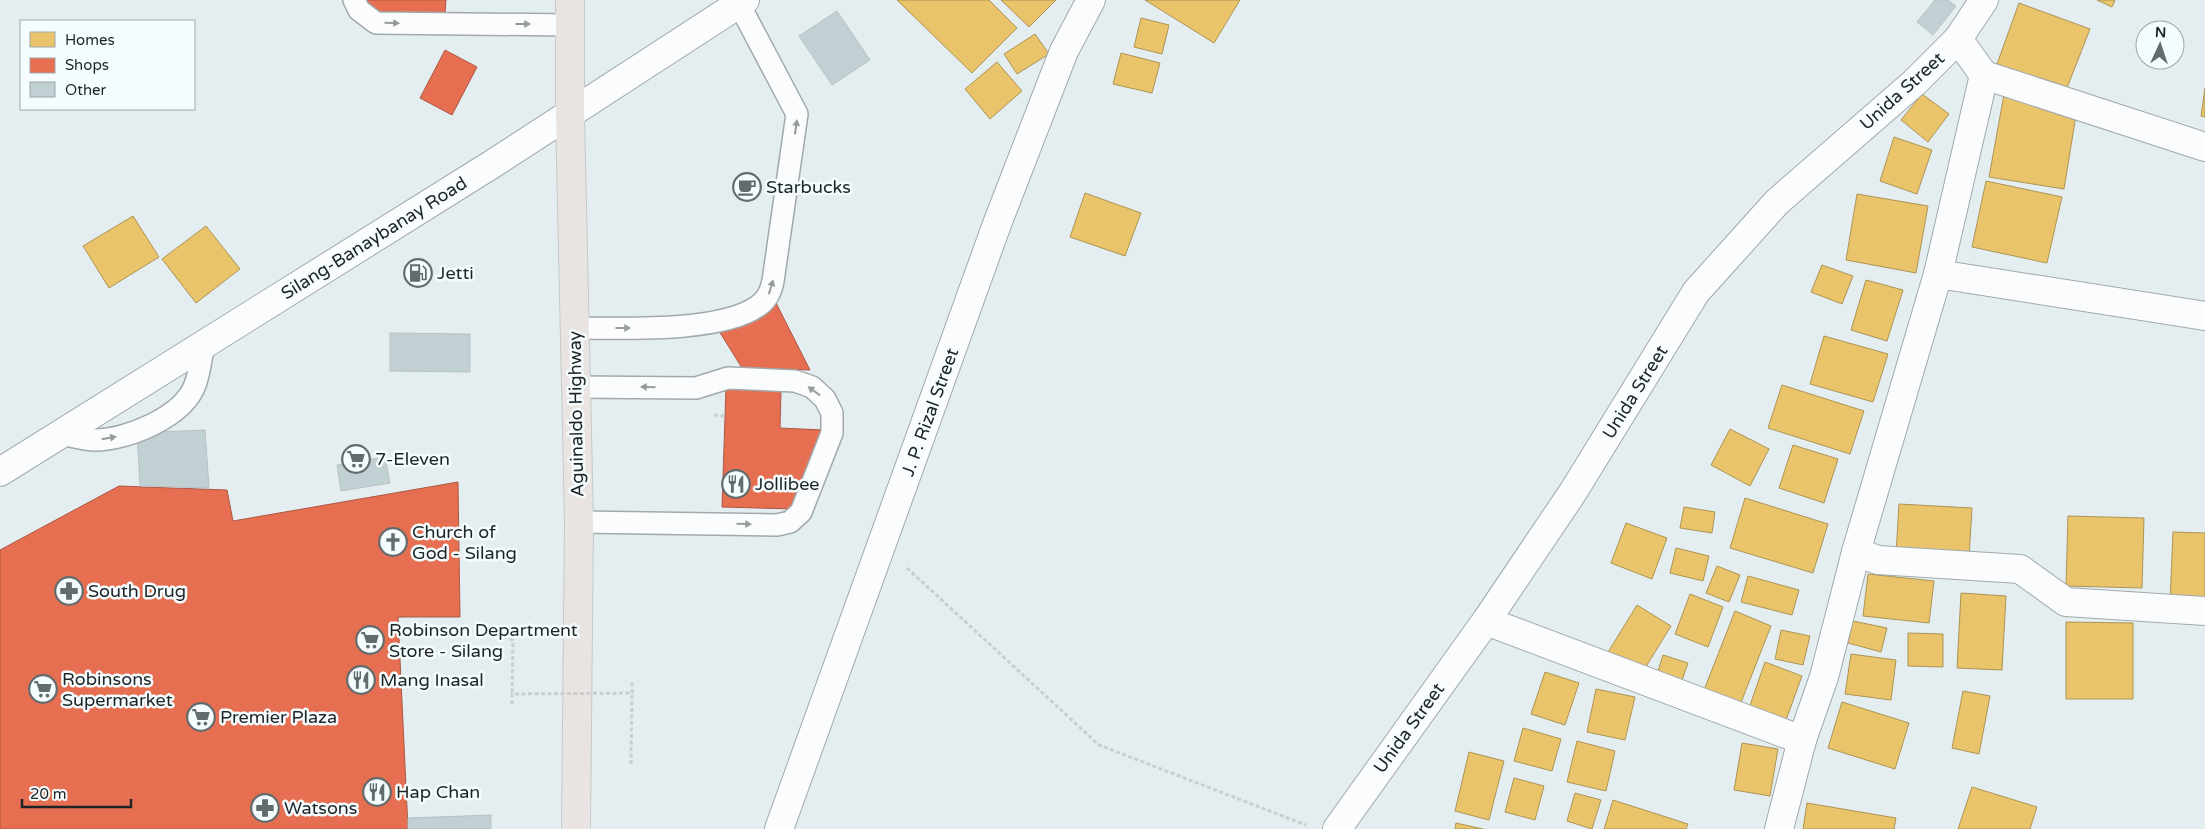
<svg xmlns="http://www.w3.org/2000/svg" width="2205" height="829" font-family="'Varela Round',sans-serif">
<rect width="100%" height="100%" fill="#e4eef0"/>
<!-- homes -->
<g fill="#e9c46a" stroke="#ac9456">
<polygon points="897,0 989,0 1017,28 972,73"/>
<polygon points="1001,0 1056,0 1029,27"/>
<polygon points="1145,0 1240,0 1214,43"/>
<polygon points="2097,0 2115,0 2112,7"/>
<polygon points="2019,3 2090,29 2067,88 1997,64"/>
<polygon points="1141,18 1169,25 1162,54 1134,47"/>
<polygon points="1035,34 1049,54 1017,74 1004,54"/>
<polygon points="1121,53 1160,63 1152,93 1113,84"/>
<polygon points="997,62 1022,91 990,119 965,89"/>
<polygon points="2205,88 2205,117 2201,116"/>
<polygon points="2005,89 2077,109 2064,189 1989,177"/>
<polygon points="1922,94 1949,114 1928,142 1901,120"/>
<polygon points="1894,137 1932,150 1917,194 1880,181"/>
<polygon points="1986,181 2062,197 2047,263 1972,247"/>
<polygon points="1085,193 1141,213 1125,256 1070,237"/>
<polygon points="1857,194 1928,206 1916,273 1846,260"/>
<polygon points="133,216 159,257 109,288 83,246"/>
<polygon points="206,226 240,269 196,303 162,259"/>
<polygon points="1822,265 1853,276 1842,304 1811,292"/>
<polygon points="1866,280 1903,290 1887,341 1851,330"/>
<polygon points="1824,336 1888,354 1873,402 1810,384"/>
<polygon points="1782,385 1864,411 1850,454 1768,428"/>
<polygon points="1730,429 1769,449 1750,486 1711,465"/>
<polygon points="1793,445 1838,459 1824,503 1779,488"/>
<polygon points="1745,498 1828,524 1813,573 1730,548"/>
<polygon points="1899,504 1972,508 1969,558 1896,554"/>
<polygon points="1684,507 1715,512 1712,533 1680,528"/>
<polygon points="2068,516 2144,518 2142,588 2066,586"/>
<polygon points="1626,523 1667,538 1652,579 1611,563"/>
<polygon points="2173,532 2205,533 2205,604 2170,603"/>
<polygon points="1676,548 1709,556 1703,581 1670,573"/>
<polygon points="1717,566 1740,575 1729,602 1706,593"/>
<polygon points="1868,574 1934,581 1929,623 1863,616"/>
<polygon points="1748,576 1799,590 1792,615 1741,602"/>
<polygon points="1961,593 2006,596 2002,670 1957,668"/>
<polygon points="1690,594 1723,607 1708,647 1675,634"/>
<polygon points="1637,605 1671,626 1639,678 1605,657"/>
<polygon points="1735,611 1771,626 1740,705 1704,690"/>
<polygon points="1853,621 1887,628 1881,652 1848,643"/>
<polygon points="2066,622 2133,623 2133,699 2066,699"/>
<polygon points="1781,630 1810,636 1803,665 1775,659"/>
<polygon points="1908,633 1943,634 1943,667 1908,666"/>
<polygon points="1851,654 1896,660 1891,700 1845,694"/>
<polygon points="1663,655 1688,663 1679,689 1655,681"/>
<polygon points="1765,662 1802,676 1785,723 1748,711"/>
<polygon points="1545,672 1579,683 1565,725 1531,714"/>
<polygon points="1596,689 1635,697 1625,740 1587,732"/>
<polygon points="1963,691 1990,696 1979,754 1952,748"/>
<polygon points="1842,702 1909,723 1895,769 1828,748"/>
<polygon points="1523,728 1561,739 1552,771 1514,761"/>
<polygon points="1577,741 1615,751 1606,791 1567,782"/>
<polygon points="1742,743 1778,749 1770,796 1734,790"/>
<polygon points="1469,752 1504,761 1489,820 1455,811"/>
<polygon points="1514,778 1544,786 1535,820 1505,812"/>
<polygon points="1972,787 2037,807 2030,829 1958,829"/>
<polygon points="1575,793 1601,800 1592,829 1567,821"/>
<polygon points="1613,800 1688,824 1686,829 1604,829"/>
<polygon points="1807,803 1896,818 1894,829 1803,829"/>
<polygon points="1456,823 1483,829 1455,829"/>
</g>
<!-- shops -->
<g fill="#e76f51" stroke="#ab5844">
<polygon points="363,0 446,0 445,14 383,14"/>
<polygon points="445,50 477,67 452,115 420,98"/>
<polygon points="774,299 810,370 742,368 719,331"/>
<polygon points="726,387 781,390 780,428 824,430 793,509 722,507"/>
<polygon points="458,482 460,617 398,617 408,829 0,829 0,550 119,486 227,490 233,521"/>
</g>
<!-- building -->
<g fill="#c0d0d3" stroke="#bac1c3">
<polygon points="1935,0 1948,0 1956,6 1933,35 1917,22"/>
<polygon points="837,11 870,60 832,85 799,36"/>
<polygon points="390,333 470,334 470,372 390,371"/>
<polygon points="205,430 209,488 140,486 137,433"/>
<polygon points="385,457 390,483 341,491 337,465"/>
<polygon points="491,815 491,829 408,829 408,818"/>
</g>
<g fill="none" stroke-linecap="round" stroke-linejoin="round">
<defs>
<g id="lane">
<polyline points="354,0 359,10 376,23 570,25"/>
<path d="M574,328C620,328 721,333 758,306C767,300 771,292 773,281L797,114L739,4"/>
<polyline points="574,387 696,388 728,378 795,381 812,387 825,399 832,413 832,433 801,512 790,522 777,525 579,522"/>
<path d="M61,434C72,436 84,440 95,440C127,440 183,417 195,385C200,372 201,357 204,344"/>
</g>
<g id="street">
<polyline points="1958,39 1984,75 2205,147"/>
<polyline points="1938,274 2205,316"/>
<polyline points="1856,552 1878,560 2020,569 2066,602 2205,611"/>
<polyline points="1486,621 1802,740"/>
<polyline points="1779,829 1802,740 1824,677 1856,552 1938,274 1984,75"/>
</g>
<g id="secondary">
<polyline points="0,472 494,163 745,0"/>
<polyline points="779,829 997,224 1064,51 1091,0"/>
<polyline points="1337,829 1486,621 1573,492 1696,292 1777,202 1915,82 1958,39 1984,0"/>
</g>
<polyline id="primary" points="570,0 570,115 579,522 576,829"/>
</defs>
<!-- lane casing -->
<use href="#lane" stroke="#a1a9ab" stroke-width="24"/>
<!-- street casing -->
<use href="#street" stroke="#a1a9ab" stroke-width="30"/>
<!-- secondary casing -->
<use href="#secondary" stroke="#a1a9ab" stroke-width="30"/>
<!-- primary casing -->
<use href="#primary" stroke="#c4c9ca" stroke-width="30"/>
<!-- path -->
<g stroke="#cbcecf" stroke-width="3" stroke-dasharray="4 2.5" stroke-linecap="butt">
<polyline points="714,415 725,416"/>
<polyline points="907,568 1099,745 1306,825"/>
<polyline points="491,633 513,640 512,694"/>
<polyline points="631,764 632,693"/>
</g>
<!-- lane -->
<use href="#lane" stroke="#fbfcfd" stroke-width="21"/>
<!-- street -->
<use href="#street" stroke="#fbfcfd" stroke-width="28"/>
<!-- secondary -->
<use href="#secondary" stroke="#fbfcfd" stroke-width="28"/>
<!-- primary -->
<use href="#primary" stroke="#e9e4e2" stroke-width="28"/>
<!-- path-bridge -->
<polyline stroke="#cbcecf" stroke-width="3" stroke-dasharray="4 2.5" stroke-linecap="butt" points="512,704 512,694 632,693 632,681"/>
</g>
<!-- one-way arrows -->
<defs><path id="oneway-solid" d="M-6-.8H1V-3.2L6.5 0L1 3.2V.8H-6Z" transform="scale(1.25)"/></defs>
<g fill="#989b9c">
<use href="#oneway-solid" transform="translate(392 23) rotate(1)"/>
<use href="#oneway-solid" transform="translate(523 24)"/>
<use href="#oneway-solid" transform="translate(796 127) rotate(-82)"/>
<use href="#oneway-solid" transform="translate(771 287) rotate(-73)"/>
<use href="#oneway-solid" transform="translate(623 328)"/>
<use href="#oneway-solid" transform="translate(648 387) rotate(-179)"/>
<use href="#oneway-solid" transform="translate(814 391) rotate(-144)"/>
<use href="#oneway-solid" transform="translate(109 438) rotate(-10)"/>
<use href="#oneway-solid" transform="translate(744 524) rotate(2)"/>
</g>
<!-- icons -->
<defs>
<symbol id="cafe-ring" viewBox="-11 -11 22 22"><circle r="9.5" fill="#f5fcfe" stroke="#636b6d" stroke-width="1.5"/><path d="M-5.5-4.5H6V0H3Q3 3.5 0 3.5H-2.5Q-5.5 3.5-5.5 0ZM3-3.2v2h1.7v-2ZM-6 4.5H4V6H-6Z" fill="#636b6d"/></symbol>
<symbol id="fuel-ring" viewBox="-11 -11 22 22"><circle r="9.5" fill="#f5fcfe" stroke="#636b6d" stroke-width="1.5"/><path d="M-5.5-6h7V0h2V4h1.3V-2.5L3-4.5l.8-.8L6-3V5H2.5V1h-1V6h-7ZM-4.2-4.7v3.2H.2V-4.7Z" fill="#636b6d"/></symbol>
<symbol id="supermarket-ring" viewBox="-11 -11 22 22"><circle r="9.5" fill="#f5fcfe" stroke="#636b6d" stroke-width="1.5"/><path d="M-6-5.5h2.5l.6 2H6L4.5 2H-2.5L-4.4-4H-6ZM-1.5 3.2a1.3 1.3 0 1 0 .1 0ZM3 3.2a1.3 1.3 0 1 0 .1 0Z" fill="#636b6d"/></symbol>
<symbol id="restaurant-ring" viewBox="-11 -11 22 22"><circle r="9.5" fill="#f5fcfe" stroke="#636b6d" stroke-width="1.5"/><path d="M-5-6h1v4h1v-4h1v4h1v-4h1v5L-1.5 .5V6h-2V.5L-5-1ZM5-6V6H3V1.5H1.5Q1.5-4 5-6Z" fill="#636b6d"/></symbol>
<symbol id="church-ring" viewBox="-11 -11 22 22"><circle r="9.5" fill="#f5fcfe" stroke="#636b6d" stroke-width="1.5"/><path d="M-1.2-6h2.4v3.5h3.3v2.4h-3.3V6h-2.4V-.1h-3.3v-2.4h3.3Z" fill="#636b6d"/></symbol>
<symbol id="pharmacy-ring" viewBox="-11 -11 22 22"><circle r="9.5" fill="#f5fcfe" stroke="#636b6d" stroke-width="1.5"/><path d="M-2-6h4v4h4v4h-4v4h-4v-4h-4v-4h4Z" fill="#636b6d"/></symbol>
</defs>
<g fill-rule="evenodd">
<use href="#cafe-ring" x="731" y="171" width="32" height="32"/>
<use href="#fuel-ring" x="402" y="257" width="32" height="32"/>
<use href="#supermarket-ring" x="340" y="443" width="32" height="32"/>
<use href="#restaurant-ring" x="720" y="468" width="32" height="32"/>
<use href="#church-ring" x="377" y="526" width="32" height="32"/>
<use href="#pharmacy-ring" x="53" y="575" width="32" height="32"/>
<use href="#supermarket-ring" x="354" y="624" width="32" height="32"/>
<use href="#restaurant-ring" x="345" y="664" width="32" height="32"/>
<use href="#supermarket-ring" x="27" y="673" width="32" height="32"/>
<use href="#supermarket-ring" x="185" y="701" width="32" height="32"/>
<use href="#restaurant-ring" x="361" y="776" width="32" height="32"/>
<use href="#pharmacy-ring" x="249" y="792" width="32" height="32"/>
</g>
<g text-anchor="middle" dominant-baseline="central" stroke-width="5" stroke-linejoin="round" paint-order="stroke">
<!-- street labels -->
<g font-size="18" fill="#1e2426" stroke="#f5fcfe">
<text transform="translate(1902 91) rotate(-42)">Unida Street</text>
<text transform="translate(374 238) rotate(-32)">Silang-Banaybanay Road</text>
<text transform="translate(1635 392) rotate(-58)">Unida Street</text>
<text transform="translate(930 412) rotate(-70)">J. P. Rizal Street</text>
<text transform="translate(576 414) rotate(-91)">Aguinaldo Highway</text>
<text transform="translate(1409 728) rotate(-54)">Unida Street</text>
</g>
<!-- poi labels -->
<g font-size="18" fill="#1e2426" stroke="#f5fcfe" text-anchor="start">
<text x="766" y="187">Starbucks</text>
<text x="437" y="273">Jetti</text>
<text x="375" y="459">7-Eleven</text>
<text x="755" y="484">Jollibee</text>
<text x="412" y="532">Church of<tspan x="412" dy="21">God - Silang</tspan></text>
<text x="88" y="591">South Drug</text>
<text x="389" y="630">Robinson Department<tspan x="389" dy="21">Store - Silang</tspan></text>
<text x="62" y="679">Robinsons<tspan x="62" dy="21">Supermarket</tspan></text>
<text x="380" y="680">Mang Inasal</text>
<text x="220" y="717">Premier Plaza</text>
<text x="396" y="792">Hap Chan</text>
<text x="284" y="808">Watsons</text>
</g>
</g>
<!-- legend -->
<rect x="20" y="20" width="175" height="90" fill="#f5fcfe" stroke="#9fa6a8"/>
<rect x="30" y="32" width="25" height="15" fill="#e9c46a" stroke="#9fa6a8"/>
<text x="65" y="45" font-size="15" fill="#1e2426">Homes</text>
<rect x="30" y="58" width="25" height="15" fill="#e76f51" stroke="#9fa6a8"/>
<text x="65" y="70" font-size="15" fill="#1e2426">Shops</text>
<rect x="30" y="82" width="25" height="15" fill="#c0d0d3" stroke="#9fa6a8"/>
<text x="65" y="95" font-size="15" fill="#1e2426">Other</text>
<!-- north arrow -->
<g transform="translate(2160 45) rotate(3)"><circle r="24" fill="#f5fcfe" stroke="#9fa6a8"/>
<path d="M0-4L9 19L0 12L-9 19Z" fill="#636b6d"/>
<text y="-8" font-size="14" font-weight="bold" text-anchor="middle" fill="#1e2426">N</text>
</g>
<!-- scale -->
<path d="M22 799v8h109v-8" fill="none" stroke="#1e2426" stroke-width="2.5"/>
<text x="30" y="799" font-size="15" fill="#1e2426" stroke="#f5fcfe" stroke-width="4" paint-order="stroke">20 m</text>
</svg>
